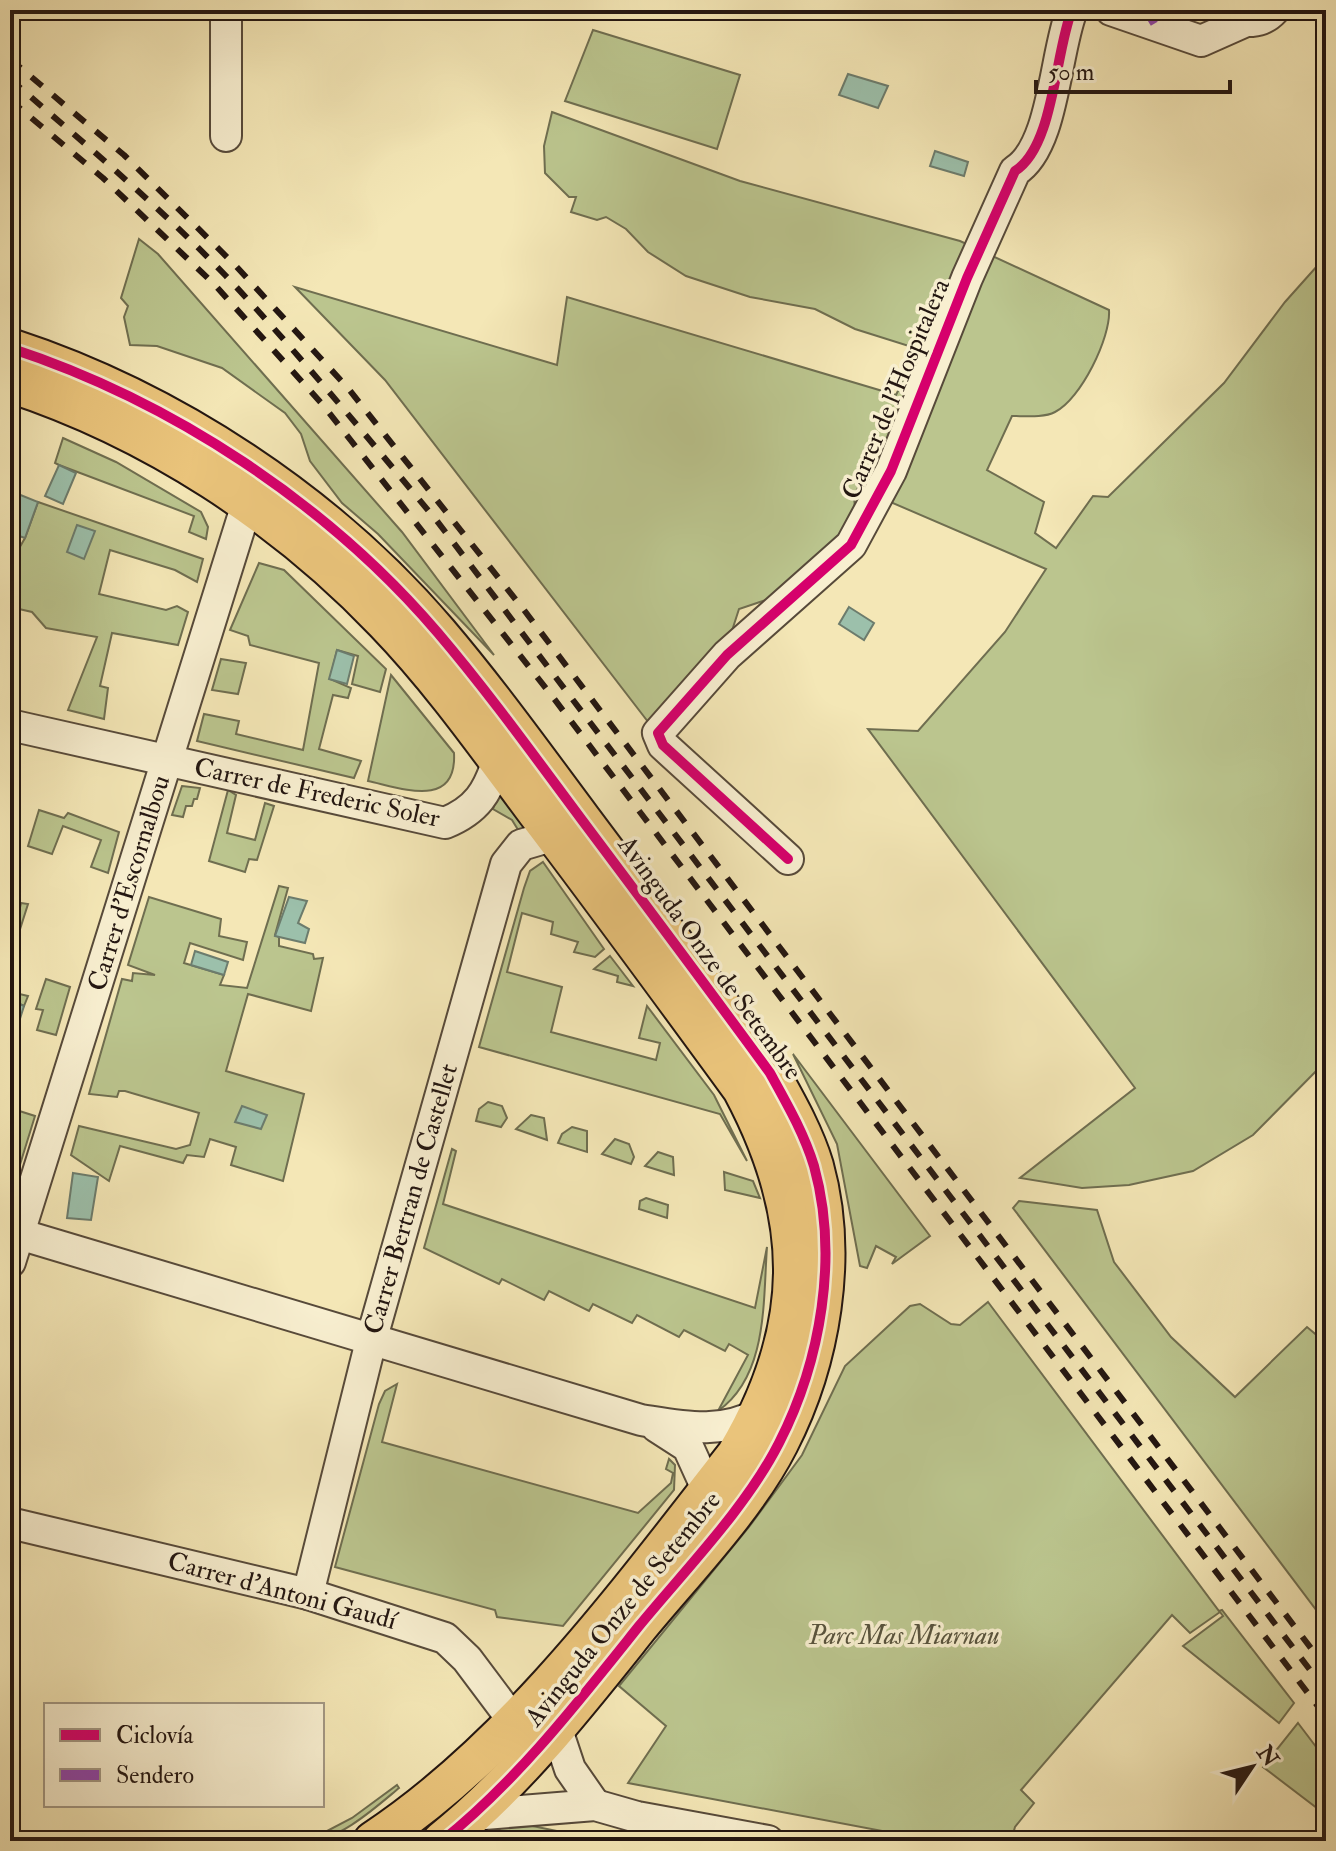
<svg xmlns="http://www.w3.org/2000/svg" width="1336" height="1851" font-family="'IM FELL Double Pica',serif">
<rect width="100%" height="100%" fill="#f4e7b6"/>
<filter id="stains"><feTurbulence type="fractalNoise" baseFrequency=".0025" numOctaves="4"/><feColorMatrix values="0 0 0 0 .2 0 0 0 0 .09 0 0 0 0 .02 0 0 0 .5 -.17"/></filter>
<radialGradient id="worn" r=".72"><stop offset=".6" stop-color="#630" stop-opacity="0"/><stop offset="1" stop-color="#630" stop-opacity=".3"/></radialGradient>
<!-- green -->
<g fill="#bbc58e" stroke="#6f6e50" stroke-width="2">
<polygon points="593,30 740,75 717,149 565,101"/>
<path d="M552,112L740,181L960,241L1109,310C1111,337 1081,399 1055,412C1044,418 1025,416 1012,416L987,470L1044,502L1035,533L1056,548L1093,496L1108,497L1224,383L1285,302L1326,256V1061L1253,1135L1193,1171L1129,1185L1082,1188L1020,1178L1135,1088L868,729L918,731L1005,632L1046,569L858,488L854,495L855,510L845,532L778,596L739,609L728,643L652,727L385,380L295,287L557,365L567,297L896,395L912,362L909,346L855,329L815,309L750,297L686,276L648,252L626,229L606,217L597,220L571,212L576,197H569L545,173L544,146Z"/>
<polygon points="139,239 158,254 402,532 494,655 378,534 342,503 310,461 301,434 285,413 222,368 157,346 130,345 124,317 128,306 121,298"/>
<polygon points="63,438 116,462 201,512 208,527 206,539 189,532 194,516 59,465 55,463"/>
<polygon points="38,502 203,559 197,582 175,570 110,550 99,594 166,610 177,606 188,612 178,645 112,633 100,686 108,688 104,719 68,710 97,637 46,628 32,612 10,607 10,564 25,538"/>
<polygon points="259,563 284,570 386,669 380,692 352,684 358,656 337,650 330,679 351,688 348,698 333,695 319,749 361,761 354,778 197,741 204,714 239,721 236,734 303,750 319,663 250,645 248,636 230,630"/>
<polygon points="221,659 246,663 238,694 212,690"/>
<path d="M391,675L454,753C457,810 401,788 368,781Z"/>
<polygon points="182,786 200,788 197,799 194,799 192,806 186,806 183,817 172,815"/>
<polygon points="228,790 236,795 227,833 255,840 265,803 274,806 257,860 249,859 245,872 209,861"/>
<polygon points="499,790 529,829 520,833 512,820 493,809"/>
<polygon points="39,810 64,818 68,813 119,832 108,873 91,867 101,840 63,826 52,854 28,846"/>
<polygon points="543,862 604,949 595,957 574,952 578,942 551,934 553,922 522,913 507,972 562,987 551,1032 656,1060 660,1043 639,1038 647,1006 714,1095 747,1161 720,1114 479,1047 524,888 530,871"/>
<polygon points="279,886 288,888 275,935 279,937 279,946 313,954 314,959 323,958 311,1011 248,994 226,1071 304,1094 283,1181 231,1165 236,1147 210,1139 204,1157 187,1155 183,1163 120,1146 109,1181 71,1155 79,1126 176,1149 190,1145 199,1113 125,1091 119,1091 117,1097 89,1094 122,979 132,981 133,973 155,975 128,965 149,897 221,919 219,936 247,942 243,960 190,943 184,963 224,975 220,985 247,988"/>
<polygon points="21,903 28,904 15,945 10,951"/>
<polygon points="610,956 633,986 617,982 618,976 594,969"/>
<polygon points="10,967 14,968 15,993 28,996 24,1006 11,1000"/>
<polygon points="46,979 70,987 56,1035 37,1030 43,1010 36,1009"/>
<polygon points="793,1054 930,1236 892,1264 896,1257 876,1246 867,1268 860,1266 837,1144"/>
<polygon points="488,1102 502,1106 507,1118 501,1127 476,1121 479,1109"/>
<polygon points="10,1108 35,1116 10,1197"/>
<polygon points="531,1115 544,1118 547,1140 516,1129"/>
<polygon points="572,1127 587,1131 587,1152 558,1143 562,1134"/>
<polygon points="615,1139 629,1144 634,1157 631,1164 602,1154"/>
<path d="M452,1149L456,1151L443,1204L755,1308L767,1247C763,1301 768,1376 718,1411L748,1355L729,1344L725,1351L684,1330L679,1337L637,1315L632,1323L593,1304L589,1311L549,1291L544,1300L502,1279L499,1284L424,1248Z"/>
<polygon points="658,1152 673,1157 674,1175 645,1166"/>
<polygon points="724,1172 753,1181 760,1198 725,1190"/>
<polygon points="646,1198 668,1205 667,1218 639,1209 640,1201"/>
<polygon points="1019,1201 1097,1210 1114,1262 1171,1337 1235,1397 1307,1327 1326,1343 1326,1623 1013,1208"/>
<polygon points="988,1302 1219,1611 1222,1610 1294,1703 1279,1723 1183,1646 1223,1616 1220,1612 1190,1633 1172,1615 1021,1790 1034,1803 1015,1827 1011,1841 935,1841 628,1783 666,1726 619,1686 749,1527 802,1455 845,1366 910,1306 920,1304 951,1324 960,1325"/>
<polygon points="397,1384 382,1442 638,1513 671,1483 673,1473 666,1469 669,1459 675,1465 674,1490 563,1626 497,1617 495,1610 335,1567 379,1404 385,1391"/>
<polygon points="1298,1723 1326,1760 1326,1815 1263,1767"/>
<path d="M397,1785L399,1788C376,1807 339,1841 308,1841L352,1818Z"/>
<polygon points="466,1786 474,1795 420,1841 393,1841"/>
<polygon points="513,1822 596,1839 596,1841 492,1841 501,1827"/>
</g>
<!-- water -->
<g fill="#9cc0ab" stroke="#6c7c6d" stroke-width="2">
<polygon points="848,74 888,86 878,108 839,95"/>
<polygon points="935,151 968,162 964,176 930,166"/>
<polygon points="59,465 76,473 63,504 45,496"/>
<polygon points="18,494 38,502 25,538 10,533"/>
<polygon points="77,525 95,531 84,559 67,552"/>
<polygon points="849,607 874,623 864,640 839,624"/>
<polygon points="337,650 354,656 347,684 329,679"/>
<polygon points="289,897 307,901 298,923 309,929 305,943 275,936"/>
<polygon points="195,951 228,962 224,975 191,965"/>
<polygon points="10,993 11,1000 24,1006 18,1025 10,1022"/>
<polygon points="242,1106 267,1115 261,1129 235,1122"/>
<polygon points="73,1173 98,1177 91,1220 67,1218"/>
</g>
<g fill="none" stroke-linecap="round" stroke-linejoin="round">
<defs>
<g id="minor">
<polyline points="226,10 226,136"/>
<polyline points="1111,10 1201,41 1246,21"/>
<path d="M1229,14C1244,24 1261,24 1274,10"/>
<path d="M10,725L445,823C477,810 488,792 498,760"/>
<path d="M788,859L663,745L658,733L727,655L851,545L891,471L967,278L1015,171C1054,147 1055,52 1072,10"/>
<path d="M19,1234L641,1420C685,1427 720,1435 761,1413"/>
<polyline points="10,1262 247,504"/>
<polyline points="657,1427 688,1447 708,1491"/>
<polyline points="10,1523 308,1594 445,1638 467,1659 515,1723"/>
<polyline points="308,1594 371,1341 506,864 521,845 555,835"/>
<polyline points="556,1727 570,1769 595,1805"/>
<polyline points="472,1815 595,1805 637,1817 768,1841"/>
</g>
<g id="major">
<path d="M10,348C172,401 328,504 438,633C489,693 535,757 582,820C645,904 708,988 770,1073C786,1102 804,1133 814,1166C839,1256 821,1361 779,1443C746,1508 685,1570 639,1626C579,1701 517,1781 442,1841"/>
<path d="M10,383C151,429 283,515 385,622C441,680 488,747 536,811C606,903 674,996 742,1089C811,1218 811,1329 736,1455C630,1590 517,1746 373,1841"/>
</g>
</defs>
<!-- minor casing -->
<use href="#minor" stroke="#574a3a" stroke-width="34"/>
<!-- major casing -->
<use href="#major" stroke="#231611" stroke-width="42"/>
<!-- minor -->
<use href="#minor" stroke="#f8efd0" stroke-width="30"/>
<!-- major -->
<use href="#major" stroke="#eac47b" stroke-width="38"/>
<!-- rail -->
<g stroke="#231611" stroke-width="6" stroke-dasharray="14 14" stroke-linecap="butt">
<polyline points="10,59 124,155 234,264 347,387 524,610 1326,1668"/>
<path d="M10,79C84,143 159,206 226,276C300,355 368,438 437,521L1326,1691"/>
<polyline points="10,100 103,178 214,284 323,405 552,696 1326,1717"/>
</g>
<!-- quiet -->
<polyline stroke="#8e44ad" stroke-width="8" stroke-dasharray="16 8" stroke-linecap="butt" points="1146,10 1155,25"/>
<defs>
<g id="cycleway">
<path d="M10,348C172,401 328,504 438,633C489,693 535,757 582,820C645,904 708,988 770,1073C786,1102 804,1133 814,1166C839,1256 821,1361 779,1443C746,1508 685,1570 639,1626C579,1701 517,1781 442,1841"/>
<path d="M788,859L663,745L658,733L727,655L851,545L891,471L967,278L1015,171C1054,147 1055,52 1072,10"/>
</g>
</defs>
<!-- cycleway casing -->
<use href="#cycleway" stroke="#f8efd0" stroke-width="15"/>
<!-- cycleway -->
<use href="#cycleway" stroke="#d6006c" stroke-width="10"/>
</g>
<g text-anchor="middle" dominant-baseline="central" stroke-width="7" stroke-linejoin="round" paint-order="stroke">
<!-- street labels -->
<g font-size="26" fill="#231611" stroke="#f8efd0">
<text transform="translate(896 389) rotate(-67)">Carrer de l'Hospitalera</text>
<text transform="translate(317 793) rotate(12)">Carrer de Frederic Soler</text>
<text transform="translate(129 883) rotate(-73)">Carrer d'Escornalbou</text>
<text transform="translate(710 958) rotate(54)">Avinguda Onze de Setembre</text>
<text transform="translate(411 1199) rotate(-74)">Carrer Bertran de Castellet</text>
<text transform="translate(282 1591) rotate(15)">Carrer d'Antoni Gaudí</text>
<text transform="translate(623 1609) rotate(-51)">Avinguda Onze de Setembre</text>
</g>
<!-- park labels -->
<g font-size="26" font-style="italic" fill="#58533d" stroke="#f8efd0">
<text x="904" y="1636">Parc Mas Miarnau</text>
</g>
</g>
<!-- margin -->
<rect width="1336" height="1851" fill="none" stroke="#f4e7b6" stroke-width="40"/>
<rect x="12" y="12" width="1312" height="1827" fill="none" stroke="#231611" stroke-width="4"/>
<rect x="20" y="20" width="1296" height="1811" fill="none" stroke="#231611" stroke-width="2"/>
<!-- legend -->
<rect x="44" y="1703" width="280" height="104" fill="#f8efd0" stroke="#a39884" stroke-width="2"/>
<rect x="60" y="1729" width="40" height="12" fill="#d6006c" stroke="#a39884" stroke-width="2"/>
<text x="116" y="1743" font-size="24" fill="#231611">Ciclovía</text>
<rect x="60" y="1769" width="40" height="12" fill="#8e44ad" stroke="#a39884" stroke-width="2"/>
<text x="116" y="1783" font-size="24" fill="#231611">Sendero</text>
<!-- north arrow -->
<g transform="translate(1252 1767) rotate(55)" stroke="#f8efd0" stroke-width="6" paint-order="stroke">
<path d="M0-6L14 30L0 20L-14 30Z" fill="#231611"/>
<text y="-12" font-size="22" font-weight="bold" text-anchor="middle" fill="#231611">N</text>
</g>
<!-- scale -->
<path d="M1036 80v12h194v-12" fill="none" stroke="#231611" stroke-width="4"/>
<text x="1048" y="80" font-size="24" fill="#231611" stroke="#f8efd0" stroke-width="6" paint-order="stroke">50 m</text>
<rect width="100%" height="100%" filter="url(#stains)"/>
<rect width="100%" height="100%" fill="url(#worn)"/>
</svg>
